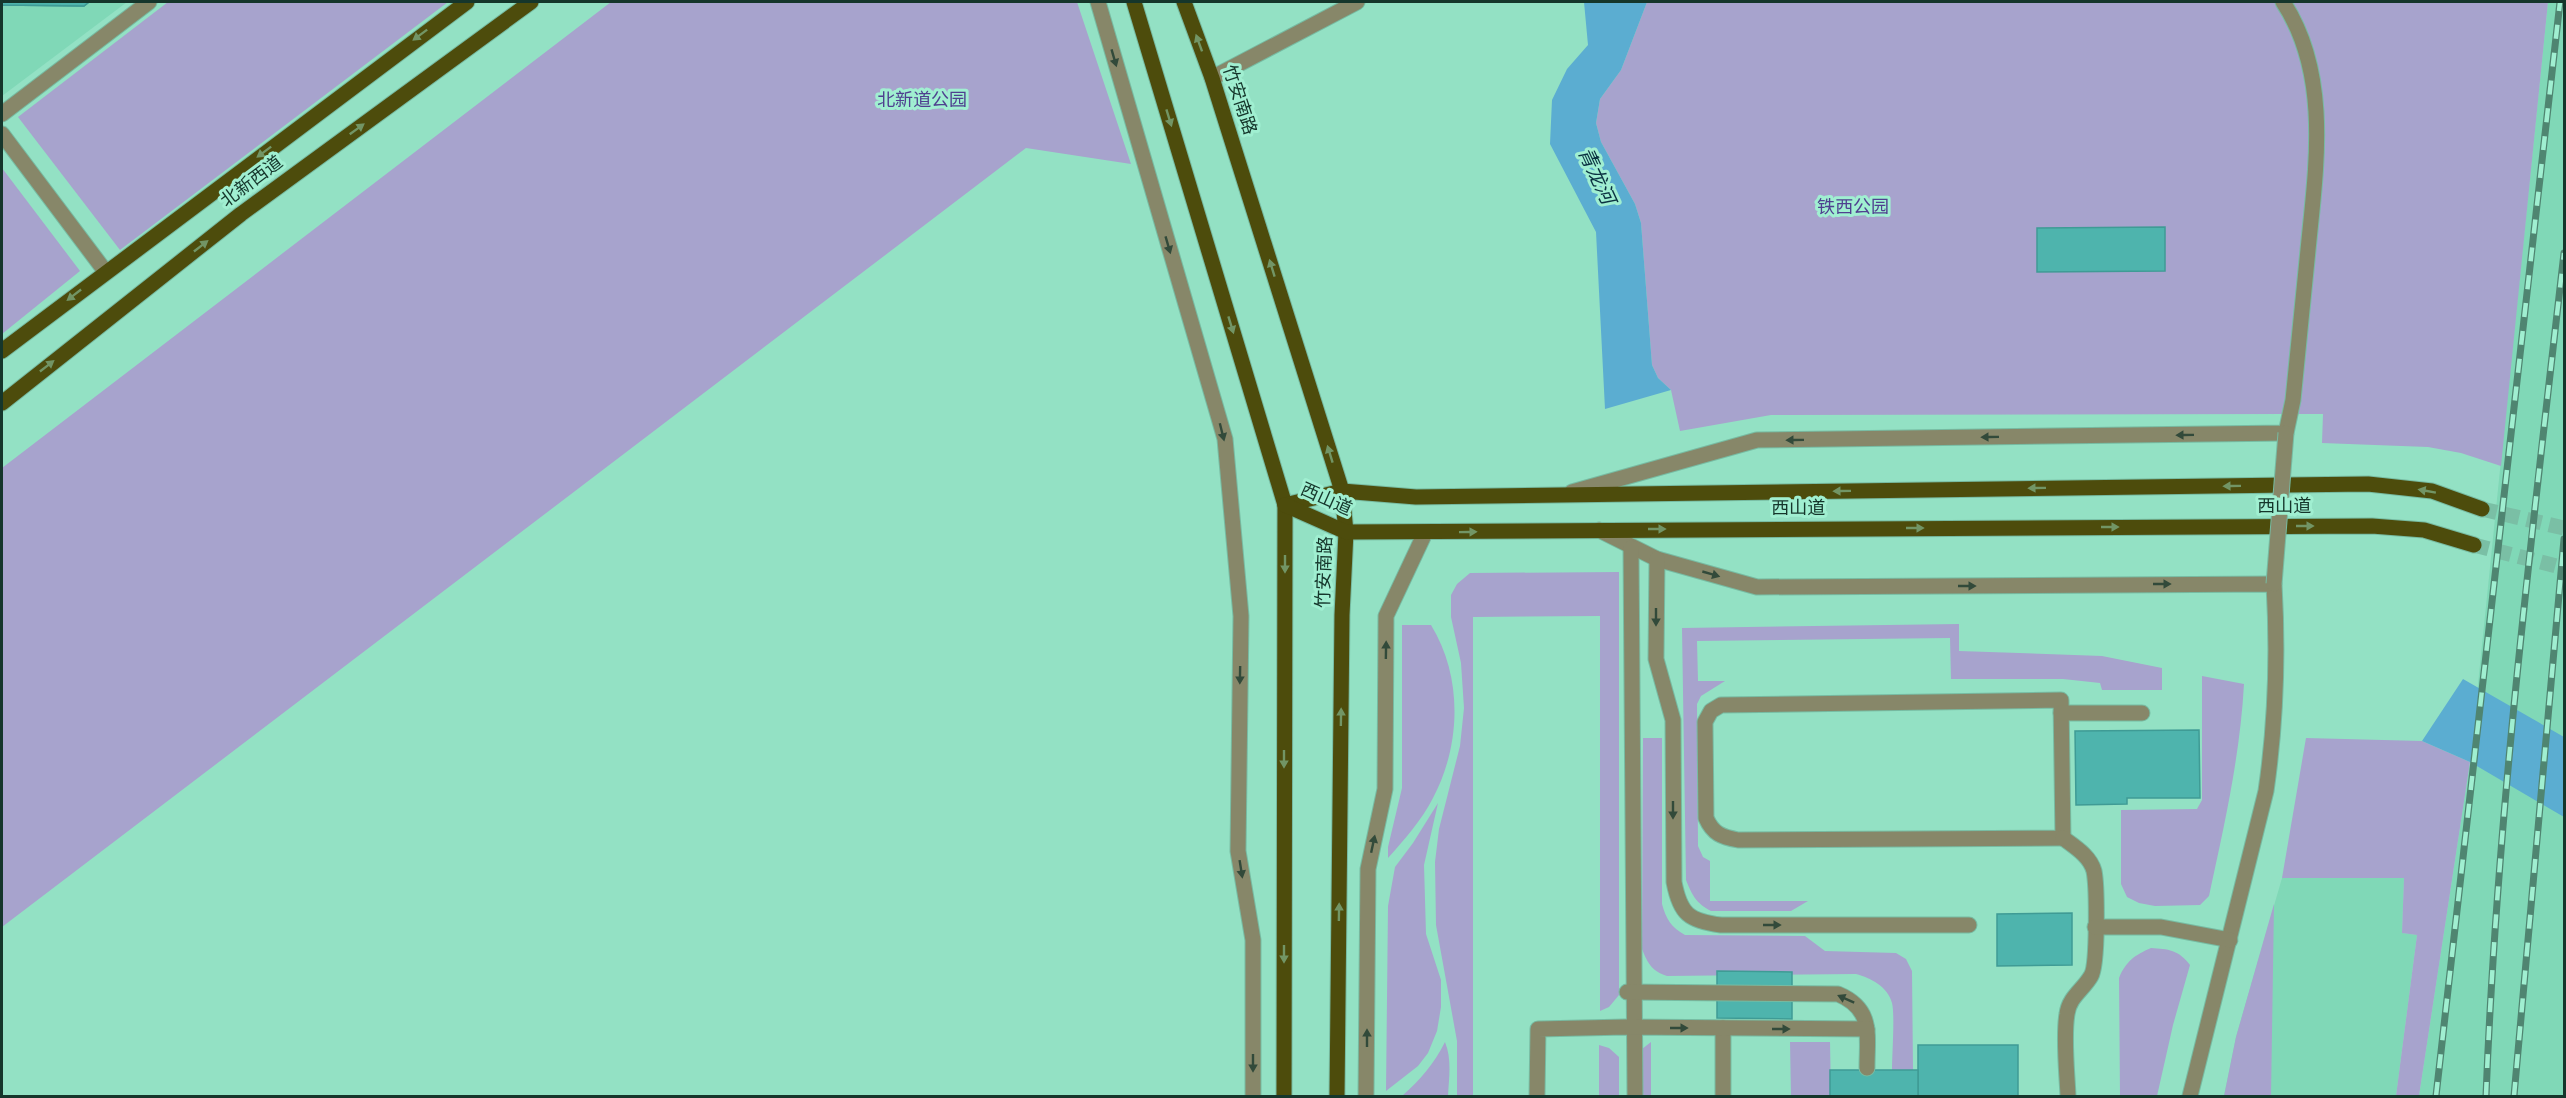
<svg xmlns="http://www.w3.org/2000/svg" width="2566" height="1098" font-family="'Alegreya Sans','Noto Sans SC',sans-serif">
<rect width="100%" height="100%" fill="#93e1c4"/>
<!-- built -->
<g fill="#80d8b7">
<polygon points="2,2 127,2 2,96"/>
<polygon points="2548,2 2564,2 2564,1096 2419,1096 2470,762"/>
<polygon points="2282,878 2404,878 2402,933 2417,935 2396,1096 2224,1096 2236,1037"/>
</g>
<!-- green -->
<g fill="#a7a3cd">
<polygon points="168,2 448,2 120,250 18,117"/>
<polygon points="611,2 1077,2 1131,164 1026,148 2,927 2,468"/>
<polygon points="1647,2 2548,2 2501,466 2461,453 2428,447 2322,443 2323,414 1771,415 1680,431 1671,390 1658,378 1652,365 1641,223 1635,204 1601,142 1596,123 1600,99 1621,70"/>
<polygon points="2,168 80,271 2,334"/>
<polygon points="1619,572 1619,995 1609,1007 1600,1011 1600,616 1473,617 1473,1096 1457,1096 1457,1041 1436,925 1435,862 1439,829 1460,746 1464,708 1461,663 1451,617 1451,595 1457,584 1470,573"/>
<path d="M1959,624V651L2102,656L2162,668V690H2102L2100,683L2063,679H1951L1950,638L1697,641L1698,681H1725L1701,696L1697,704L1698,846L1703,857L1710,861V901H1808L1791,911H1711C1696,903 1692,895 1686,880L1682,628Z"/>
<path d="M1402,625H1431C1463,677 1461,745 1433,798C1421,821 1405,839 1388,858V847L1402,788Z"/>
<path d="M2202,676L2244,684C2240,757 2224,826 2209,896L2200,905L2155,906L2139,903L2127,897L2121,884V810L2197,809L2202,800Z"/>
<path d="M1643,738H1662V904C1666,919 1671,927 1685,935L1805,936L1825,951L1896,953L1906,959L1912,971L1913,1070H1892C1892,1055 1895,1015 1892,1003C1888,987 1871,978 1856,974L1667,976C1652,971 1648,964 1642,949Z"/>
<polygon points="2306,738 2422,741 2470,762 2419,1096 2396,1096 2417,935 2402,933 2404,878 2282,878"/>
<polygon points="1438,803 1424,865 1426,934 1441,980 1441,1007 1437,1031 1428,1053 1418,1066 1386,1091 1388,906 1395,867 1413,843"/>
<polygon points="2274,904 2271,1096 2224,1096 2236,1037"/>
<path d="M2151,948C2168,949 2179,950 2190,965L2173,1025L2157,1096H2120L2119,978C2126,961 2135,955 2151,948Z"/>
<path d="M1445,1042C1452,1059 1449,1078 1448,1096H1402C1420,1080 1434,1064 1445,1042Z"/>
<polygon points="1651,1042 1651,1096 1641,1096 1642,1049"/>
<polygon points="1790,1042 1830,1042 1831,1096 1791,1096"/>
<polygon points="1599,1045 1609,1048 1619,1057 1619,1096 1599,1096"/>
</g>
<!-- water -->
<g fill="#5badd1">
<polygon points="1584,2 1647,2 1621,70 1600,99 1596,123 1601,142 1635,204 1641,223 1652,365 1658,378 1671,390 1605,409 1596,232 1550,144 1552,100 1567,69 1588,45"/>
<polygon points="2463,679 2564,737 2564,817 2470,762 2422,741"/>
</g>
<!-- building -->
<g fill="#4eb4ad" stroke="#3f9b95" stroke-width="1.5">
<polygon points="2,2 89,2 84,6 2,5"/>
<polygon points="2,2 89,2 84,6 2,5"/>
<polygon points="2165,227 2165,271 2037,272 2037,228"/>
<polygon points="2199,730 2200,798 2127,798 2127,804 2076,805 2075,731"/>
<polygon points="2072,913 2072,965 1997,966 1997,914"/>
<polygon points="1717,971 1792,972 1792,1019 1717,1018"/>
<rect x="1918" y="1045" width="100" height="51"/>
<rect x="1830" y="1070" width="88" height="26"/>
</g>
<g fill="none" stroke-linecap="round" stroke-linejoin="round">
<!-- major-tunnel -->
<g stroke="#7abfa5" stroke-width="15" stroke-dasharray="15 8" stroke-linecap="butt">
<polyline points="2482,509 2564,528"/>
<polyline points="2474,545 2564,568"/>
</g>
<defs>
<g id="minor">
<polyline points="1098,2 1225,439 1241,616 1238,851 1253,940 1253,1096"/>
<polyline points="1212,78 1357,2"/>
<polyline points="2,114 149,2"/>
<polyline points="2,134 105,271"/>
<path d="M1572,492L1757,440L2286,433L2293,400C2298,350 2303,300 2308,250C2316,168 2331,75 2283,2"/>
<path d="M1599,530L1657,559L1757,587L2274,584C2278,653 2276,722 2266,791L2190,1096"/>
<polyline points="1631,548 1635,1096"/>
<path d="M1657,559L1656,659L1673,720L1674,882C1680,914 1689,921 1721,925H1969"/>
<path d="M2061,700L2063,838L1738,840C1722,837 1713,834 1706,818L1705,722L1711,711L1721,705Z"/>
<polyline points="2061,713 2142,713"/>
<path d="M2063,838C2075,847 2090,856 2094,871C2097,886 2098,965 2091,976C2083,990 2069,997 2067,1014C2063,1037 2067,1072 2068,1096"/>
<polyline points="2095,927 2161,927 2230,940"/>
<path d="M1627,992L1838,994C1874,1009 1867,1035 1867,1068"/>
<polyline points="1723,1028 1723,1096"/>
<polyline points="1366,1096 1368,869 1385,789 1386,616 1425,533"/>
<polyline points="1537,1096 1538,1029 1626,1027 1867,1029"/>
</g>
<g id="major">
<polyline points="1134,2 1285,505 1284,1096"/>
<polyline points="1184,2 1212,78 1342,491 1346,532 1342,615 1337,1096"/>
<polyline points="2,351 467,2"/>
<polyline points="2,403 241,214 531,2"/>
<polyline points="1285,505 1342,491 1416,497 2368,484 2432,491 2482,509"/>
<polyline points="1285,505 1346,532 2372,526 2424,530 2474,545"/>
</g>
</defs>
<!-- minor casing -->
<use href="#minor" stroke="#77bba2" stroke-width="17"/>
<!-- major casing -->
<use href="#major" stroke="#77bba2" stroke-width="17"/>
<!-- minor -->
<use href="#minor" stroke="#878769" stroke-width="15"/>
<!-- major -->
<use href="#major" stroke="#4d4c0c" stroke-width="15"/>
<defs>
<g id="rail">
<polyline points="2436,1096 2560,2"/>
<path d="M2486,1096C2497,814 2532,534 2564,253"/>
<polyline points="2514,1096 2564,539"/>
</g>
</defs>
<!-- rail casing -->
<use href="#rail" stroke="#4f8571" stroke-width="7"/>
<!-- rail -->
<use href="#rail" stroke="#a0efd1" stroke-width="4.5" stroke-dasharray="14" stroke-linecap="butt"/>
<defs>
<polyline id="minor-bridge" points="2274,584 2286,433"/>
</defs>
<!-- minor-bridge casing -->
<use href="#minor-bridge" stroke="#77bba2" stroke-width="17" stroke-linecap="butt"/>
<!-- minor-bridge -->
<use href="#minor-bridge" stroke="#878769" stroke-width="15"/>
</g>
<!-- one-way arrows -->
<defs><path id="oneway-solid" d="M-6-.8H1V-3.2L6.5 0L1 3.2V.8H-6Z" transform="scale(1.5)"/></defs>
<g fill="#729565">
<use href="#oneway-solid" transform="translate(420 35) rotate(143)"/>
<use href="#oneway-solid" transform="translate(1199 43) rotate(-110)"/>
<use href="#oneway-solid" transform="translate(1169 118) rotate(73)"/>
<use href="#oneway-solid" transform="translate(357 129) rotate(-36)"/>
<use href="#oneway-solid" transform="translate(264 152) rotate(143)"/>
<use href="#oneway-solid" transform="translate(201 246) rotate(-38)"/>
<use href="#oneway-solid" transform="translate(1272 268) rotate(-107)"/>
<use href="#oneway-solid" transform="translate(74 295) rotate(142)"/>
<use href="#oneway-solid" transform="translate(1231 325) rotate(73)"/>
<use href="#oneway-solid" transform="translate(47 366) rotate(-38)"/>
<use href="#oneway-solid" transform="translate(1330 454) rotate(-107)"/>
<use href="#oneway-solid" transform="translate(2232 486) rotate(179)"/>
<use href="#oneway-solid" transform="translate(2037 488) rotate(179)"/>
<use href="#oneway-solid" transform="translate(1842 491) rotate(179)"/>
<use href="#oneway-solid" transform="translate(2427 491) rotate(-170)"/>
<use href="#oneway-solid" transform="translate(2305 526)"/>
<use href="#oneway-solid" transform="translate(2110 527)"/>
<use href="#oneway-solid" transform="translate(1915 528)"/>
<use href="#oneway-solid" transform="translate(1657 529)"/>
<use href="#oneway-solid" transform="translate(1468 532) rotate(-1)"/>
<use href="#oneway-solid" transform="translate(1285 564) rotate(90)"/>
<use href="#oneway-solid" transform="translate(1341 717) rotate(-89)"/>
<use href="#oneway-solid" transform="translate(1284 759) rotate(90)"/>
<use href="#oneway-solid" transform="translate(1339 912) rotate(-89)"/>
<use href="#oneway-solid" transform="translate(1284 954) rotate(90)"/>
</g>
<g fill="#324a3a">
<use href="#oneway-solid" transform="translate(1114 58) rotate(74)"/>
<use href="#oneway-solid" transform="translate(1168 245) rotate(74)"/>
<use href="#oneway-solid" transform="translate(1222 432) rotate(76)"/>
<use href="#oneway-solid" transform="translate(2185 435) rotate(179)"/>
<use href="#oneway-solid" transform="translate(1990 437) rotate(179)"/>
<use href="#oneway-solid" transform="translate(1795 440) rotate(179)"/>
<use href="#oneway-solid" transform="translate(1711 574) rotate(16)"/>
<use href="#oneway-solid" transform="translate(2162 584)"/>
<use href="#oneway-solid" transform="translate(1967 586)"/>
<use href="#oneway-solid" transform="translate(1656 617) rotate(90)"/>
<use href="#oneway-solid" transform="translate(1386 650) rotate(-89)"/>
<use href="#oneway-solid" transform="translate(1240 675) rotate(91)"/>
<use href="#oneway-solid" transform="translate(1673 810) rotate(90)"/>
<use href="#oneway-solid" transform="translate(1373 844) rotate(-78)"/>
<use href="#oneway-solid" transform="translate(1241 869) rotate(81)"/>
<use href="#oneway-solid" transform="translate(1772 925)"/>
<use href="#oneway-solid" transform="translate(1846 999) rotate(-156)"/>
<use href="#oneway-solid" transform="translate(1679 1028)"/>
<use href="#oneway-solid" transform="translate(1781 1029)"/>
<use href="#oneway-solid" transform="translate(1367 1038) rotate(-90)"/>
<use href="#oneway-solid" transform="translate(1253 1063) rotate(90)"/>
</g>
<g text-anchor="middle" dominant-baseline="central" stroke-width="6" stroke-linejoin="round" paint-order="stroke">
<!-- street labels -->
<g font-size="18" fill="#15362b" stroke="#a0efd1">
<text transform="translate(1239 100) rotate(72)">竹安南路</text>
<text transform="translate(252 182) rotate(-37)">北新西道</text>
<text transform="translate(1326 500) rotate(24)">西山道</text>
<text x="2284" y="507">西山道</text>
<text x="1798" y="509">西山道</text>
<text transform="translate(1325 572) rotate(-88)">竹安南路</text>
</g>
<!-- park labels -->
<g font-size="18" fill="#4f408f" stroke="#a0efd1">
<text x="922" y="101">北新道公园</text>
<text x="1853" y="208">铁西公园</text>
</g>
<!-- water labels -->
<g font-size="20" font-style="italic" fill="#0b3241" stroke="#a0efd1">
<text transform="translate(1596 176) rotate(65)">青龙河</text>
</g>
</g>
<!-- border -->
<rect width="2566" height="1098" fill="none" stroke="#15362b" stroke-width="6"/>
</svg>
